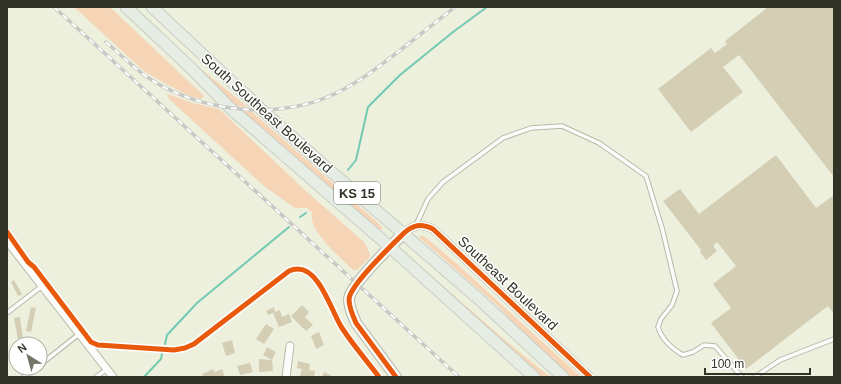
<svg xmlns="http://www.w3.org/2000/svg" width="841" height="384" font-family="Helvetica,sans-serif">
<rect width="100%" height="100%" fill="#edf0dd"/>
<!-- green -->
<g fill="#f6d5b7">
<polygon points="74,7 110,7 204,96 201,99 190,96 166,84 144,71"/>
<polygon points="186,57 248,107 236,106"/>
<path d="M167,94L193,103L219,109L307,192L365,243L370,254L369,258L357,270H353C341,258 307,230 312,212L307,208H295L264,186L169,99Z"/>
<polygon points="240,111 251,111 377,222 383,229 379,229"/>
<polygon points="419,236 424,236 457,264 581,377 570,377 517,327 499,307 420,238"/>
<polygon points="408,255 499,335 550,377 540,377 415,264"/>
</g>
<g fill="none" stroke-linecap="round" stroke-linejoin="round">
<!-- stream -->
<g stroke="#73cab2" stroke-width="2">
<polyline points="348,170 356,160 368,107 400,75 453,32 487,7"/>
<polyline points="300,217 306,213"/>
<polyline points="165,344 167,335 197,303 289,227"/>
<polyline points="144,377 161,359 162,354"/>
</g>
</g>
<!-- building -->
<g fill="#d4ceb5">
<polygon points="768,7 834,7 834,177 739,55 723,67 743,92 691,132 658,89 711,48 715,53 727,44 725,41"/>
<polygon points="776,155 816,208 834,195 834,314 828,306 746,369 711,323 731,308 713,284 736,266 717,242 713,246 717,251 706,260 700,252 701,250 663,201 680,189 699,214"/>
<polygon points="14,280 22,294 18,296 11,282"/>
<polygon points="302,305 309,312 305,317 313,325 306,331 291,316"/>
<polygon points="31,307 36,308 31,332 26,331"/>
<polygon points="274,307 275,312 280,310 282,317 289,314 292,322 279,327 273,313 268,315 266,311"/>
<polygon points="20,317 23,339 18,340 14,318"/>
<polygon points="266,324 274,329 264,344 256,339"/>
<polygon points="319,332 324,345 316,349 311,336"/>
<polygon points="232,340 235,353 226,356 222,343"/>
<polygon points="267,347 276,352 272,360 263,355"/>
<polygon points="259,359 272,360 273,371 259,372"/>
<polygon points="298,361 310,364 309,370 315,371 314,377 300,376 302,369 297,368"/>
<polygon points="250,363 253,372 240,375 237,366"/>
<polygon points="213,369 215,372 222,369 225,377 204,377 202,374"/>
<polygon points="324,372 334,377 322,377"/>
</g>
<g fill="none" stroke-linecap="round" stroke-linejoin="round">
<defs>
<g id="lane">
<path d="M416,225L428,199L443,182L503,138L531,128L562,126L599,143L646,176L662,228L677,291L672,305L661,319L658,327C662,340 671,348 683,355L693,352L704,345L715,346L742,377"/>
<polyline points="7,313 42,286"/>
<polyline points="40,365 79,334"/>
<polyline points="24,377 36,368"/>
<polyline points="96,377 107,369"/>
<polyline points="755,377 780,360 834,339"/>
</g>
<g id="street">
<path d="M404,233C413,225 421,223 433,229L590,377"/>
<polyline points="7,241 113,377"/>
<polyline points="286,377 290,346"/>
</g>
<path id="secondary" d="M396,377L356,323C353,316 349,308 349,299C350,285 392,245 404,233"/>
<g id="primary">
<polyline points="126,7 191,68 230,108 390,247 534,377"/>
<polyline points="152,7 262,110 319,161 480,300 563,377"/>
</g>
</defs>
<!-- lane casing -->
<use href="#lane" stroke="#b7b9aa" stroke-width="5.5"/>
<!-- street casing -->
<use href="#street" stroke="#b7b9aa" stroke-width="9"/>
<!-- secondary casing -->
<use href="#secondary" stroke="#b7b9aa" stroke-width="12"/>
<!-- primary casing -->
<use href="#primary" stroke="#cbcdc4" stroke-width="13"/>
<!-- lane -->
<use href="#lane" stroke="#fcfdfa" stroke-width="3.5"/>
<!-- street -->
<use href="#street" stroke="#fcfdfa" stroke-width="7"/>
<!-- secondary -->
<use href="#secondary" stroke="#f0f5ef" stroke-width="10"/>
<!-- primary -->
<use href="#primary" stroke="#e5ede4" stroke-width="11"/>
<defs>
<g id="rail">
<polyline points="54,7 459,377"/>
<path d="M106,42C123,57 140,74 160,85C216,115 290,120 346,88C365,78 381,65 398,52C417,37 436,22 455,7"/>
</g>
</defs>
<!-- rail casing -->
<use href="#rail" stroke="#c8c9c4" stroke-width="3.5"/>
<!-- rail -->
<use href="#rail" stroke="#fff" stroke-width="2" stroke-dasharray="6" stroke-linecap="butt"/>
<defs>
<g id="cycleway">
<path d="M7,232L28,262L34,267L91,342L98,345L174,350L185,348L194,344L289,271C291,270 295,269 298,269C320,269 332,313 342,328C353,345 367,361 379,377"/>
<path d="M396,377L356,323C353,316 349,308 349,299C350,285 392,245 404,233C413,225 421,223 433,229L590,377"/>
</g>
</defs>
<!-- cycleway casing -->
<use href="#cycleway" stroke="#fff" stroke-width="8"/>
<!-- cycleway -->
<use href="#cycleway" stroke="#e8590c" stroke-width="5"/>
</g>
<g text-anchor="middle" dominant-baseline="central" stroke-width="3" stroke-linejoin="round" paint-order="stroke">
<!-- shield labels -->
<rect fill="#fff" stroke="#6f7067" stroke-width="1" x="334" y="182" width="46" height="22" rx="3"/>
<g font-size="13" font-weight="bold" fill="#313326">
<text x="357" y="193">KS 15</text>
</g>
<!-- street labels -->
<g font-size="14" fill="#313326" stroke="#fff">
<text transform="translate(267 113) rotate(42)">South Southeast Boulevard</text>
<text transform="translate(508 283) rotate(43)">Southeast Boulevard</text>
</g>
</g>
<!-- border -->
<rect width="841" height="384" fill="none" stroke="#313326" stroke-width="16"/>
<!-- north arrow -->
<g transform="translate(28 356) rotate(323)"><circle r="19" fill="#ffffff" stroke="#adada8"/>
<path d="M0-3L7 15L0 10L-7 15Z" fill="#737566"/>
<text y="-6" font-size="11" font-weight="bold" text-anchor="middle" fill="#313326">N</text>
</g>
<!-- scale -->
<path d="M705 368v6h105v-6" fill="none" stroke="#313326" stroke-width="2"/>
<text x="711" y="368" font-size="12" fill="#313326" stroke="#ffffff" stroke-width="3" paint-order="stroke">100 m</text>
</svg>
